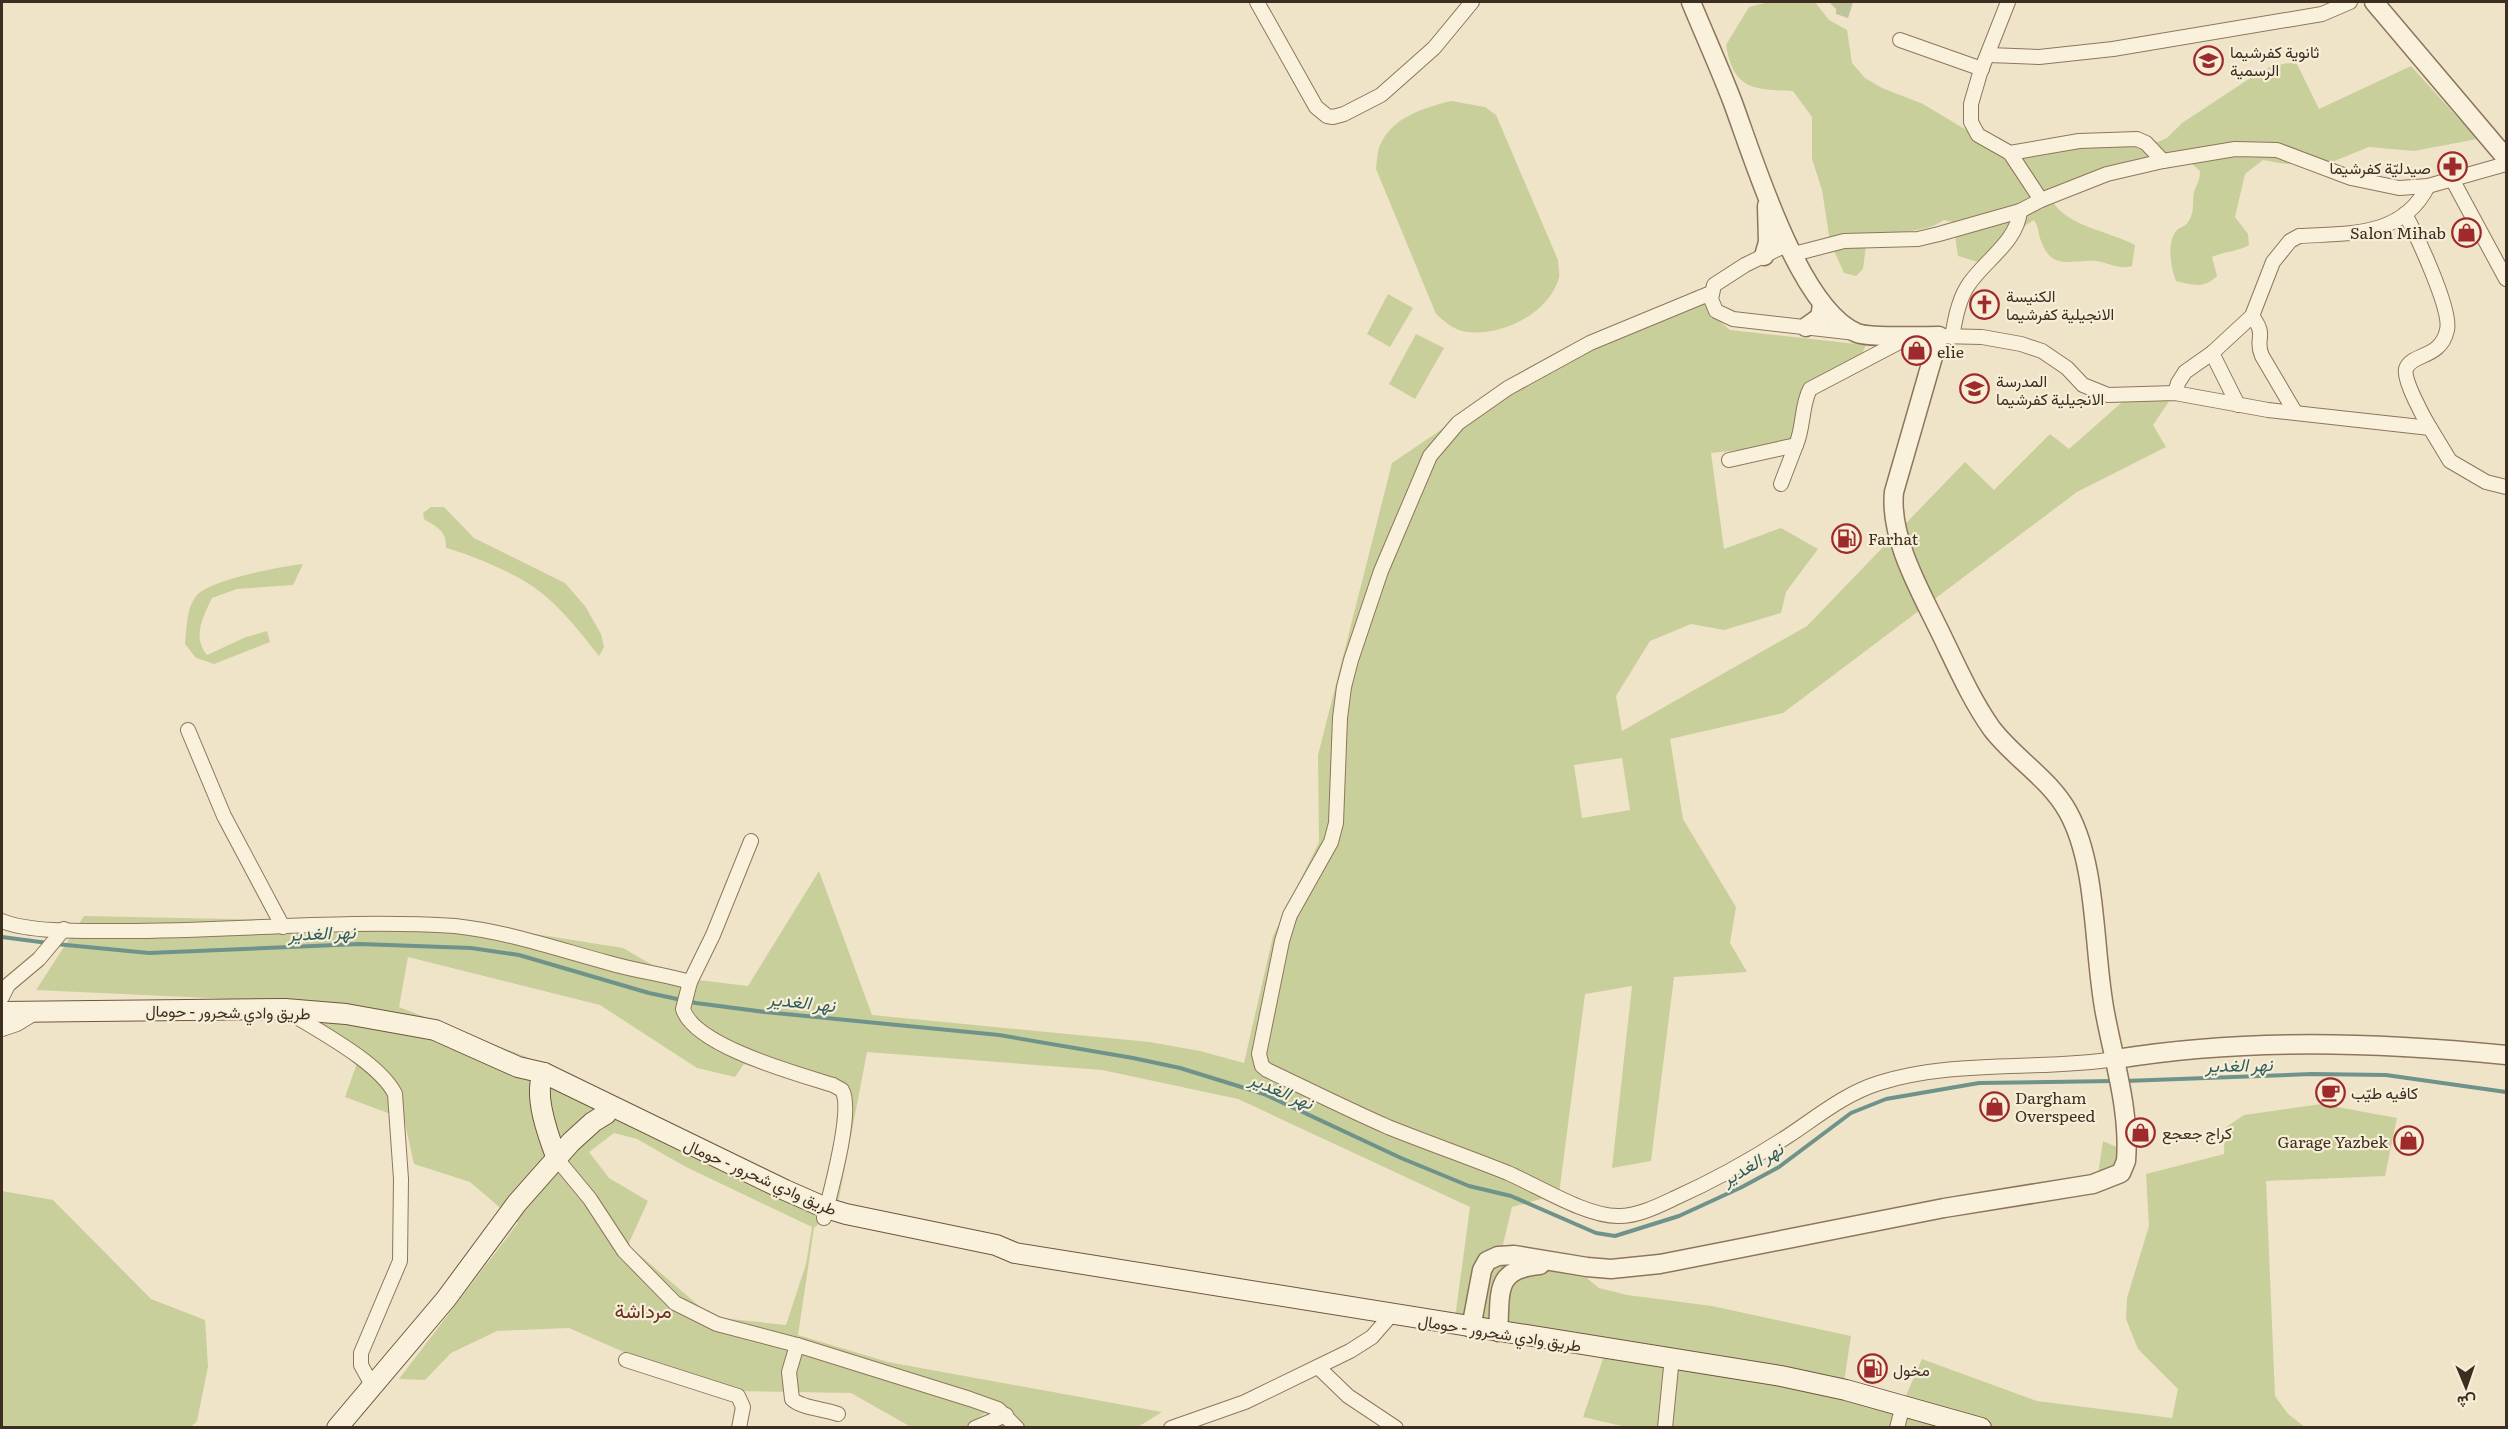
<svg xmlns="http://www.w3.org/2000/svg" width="2508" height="1429" font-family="Literata,Vazirmatn,serif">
<rect width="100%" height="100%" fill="#f0e4c8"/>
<!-- green -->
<g fill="#c9cf9b" fill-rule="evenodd">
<path d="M1769,2H1815L1829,20L1847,30L1852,63L1865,78L1882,88L1923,104L1968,131L1983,146L1993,150L2149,140L2158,142L2167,138L2182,123L2252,77L2272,66L2296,62L2319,109L2411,66L2477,139L2414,151L2369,147L2332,162L2285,164L2263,160L2245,174L2235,217L2248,234L2249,245C2237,252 2225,251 2212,257L2217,276C2204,289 2193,285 2176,281C2171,268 2166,242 2177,230C2180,227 2186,226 2188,222C2196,211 2191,200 2195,189C2198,182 2200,180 2200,171L2192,164H2181L2090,177L2064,184L2055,192L2053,202C2069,227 2109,231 2135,245L2132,266C2118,270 2111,263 2096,261C2073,259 2052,272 2041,241C2038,233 2039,228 2034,220L1993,246L1978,262L1958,256L1953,222L1944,220C1923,235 1892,229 1867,238L1863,269L1856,276L1844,273L1830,242L1822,190L1812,159V117L1793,91C1753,89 1734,91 1726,45L1749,7Z"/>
<path d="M1451,101L1485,107L1496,115L1558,260C1558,266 1560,273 1559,278C1549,313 1503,336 1468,332C1455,331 1445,322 1436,314L1376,169C1377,162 1377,152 1380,145C1393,117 1423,108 1451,101Z"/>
<path d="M1696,290L1710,313L1730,330L1866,345L1861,356L1809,385L1795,444L1711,453L1724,549L1781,528L1818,549L1786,592L1781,613L1724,630L1691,624L1650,641L1616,696L1622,731L1807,626L1965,462L1994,490L2050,434L2069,449L2129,396L2176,391L2153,425L2166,447L2077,492L1783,713L1670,739L1683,819L1736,907L1730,943L1747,972L1674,977L1651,1161L1612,1168L1632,986L1585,994L1559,1194L1512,1207L1499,1261L1582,1274L1599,1288L1627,1295L1712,1306L1851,1336L1844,1382L1905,1398L1922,1359L2037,1401L2172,1418L2178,1389L2138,1349L2126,1319L2127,1298L2149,1226L2146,1174L2224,1154L2225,1128L2244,1115L2321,1104L2397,1118L2385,1176L2266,1181L2275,1396L2288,1414L2305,1427L1630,1428L1583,1417L1605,1353L1455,1318L1470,1207L1238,1099L1102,1070L867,1052L837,1209L814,1228L798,1335L888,1362L1162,1412L1138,1427H1001L988,1411L967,1427H911L851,1393L732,1391L651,1364L569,1328L497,1331L451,1353L425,1380L399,1379L518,1223L470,1182L414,1164L404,1119L345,1097L361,1052L293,1002L36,990L84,916L472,924L623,948L673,977L748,986L819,871L872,1015L1150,1042L1200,1051L1244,1063L1273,936L1319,842L1318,755L1392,463L1547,358L1584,349ZM1622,758L1630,810L1582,818L1574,765ZM408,957L600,1005L697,1068L735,1077L744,1064L826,1086L845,1100L822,1201L547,1065L399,1007ZM614,1133L637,1139L686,1167L812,1227L806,1264L786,1325L712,1317L628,1245L648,1201L609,1178L589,1152Z"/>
<polygon points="1388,294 1413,308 1390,347 1367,334"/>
<polygon points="1416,334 1444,348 1415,399 1389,384"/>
<path d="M431,507H444L474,538L565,583L585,606L601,634L604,647L599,656C580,632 560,606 535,588C515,573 469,554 446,548C447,530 436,527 424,519L423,513Z"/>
<path d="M303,564L293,585L237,589L212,598C203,617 192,637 207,655L246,637L267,631L270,642L214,664L196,658L185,644C187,628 186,608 197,595C210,580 282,566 303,564Z"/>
<polygon points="2103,1141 2121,1149 2115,1166 2098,1174"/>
<polygon points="2,1191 53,1200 151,1299 205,1320 208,1367 197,1421 191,1427 2,1427"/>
</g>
<!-- cemetery -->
<polygon fill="#bfc49a" points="1829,2 1853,2 1848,18 1836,14 1836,9"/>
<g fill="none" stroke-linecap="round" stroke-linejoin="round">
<!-- stream -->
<g stroke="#6f938a" stroke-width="4">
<polyline points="2,937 48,943"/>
<polyline points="56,944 149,953 360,944 471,948 519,955 649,993 696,1003 765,1012 999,1035 1133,1058 1180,1068 1264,1094 1401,1158 1469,1186 1511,1196 1596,1233 1615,1236 1679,1216 1742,1187 1779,1167 1851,1113 1886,1099 1979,1083 2114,1081"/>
<polyline points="2125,1081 2312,1074 2386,1075 2506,1092"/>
</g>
<defs>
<g id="minor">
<polyline points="1257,2 1316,107 1327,116 1333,117 1344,114 1381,95 1434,48 1472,2"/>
<polyline points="2008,2 1980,73 1971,104 1971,122 1978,135 2010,153 2041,200"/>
<polyline points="1900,40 1982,69"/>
<polyline points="1989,55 2039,57 2113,49 2322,14 2350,2"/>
<polyline points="2010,153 2079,141 2137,139 2146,143 2163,161"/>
<polyline points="2452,179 2506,279"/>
<path d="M2405,214C2416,234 2452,310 2447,330C2441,359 2411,353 2406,369C2403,380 2424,418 2430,428"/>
<polyline points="1788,244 1745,265 1714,285 1711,299 1716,311 1733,319 1856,333"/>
<polyline points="1794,254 1844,241 1918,239 1939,234 2020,211 2041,200 2107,174 2163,161 2235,149 2277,150 2351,178 2399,188 2428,186 2506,164"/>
<path d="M1711,293L1590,343L1508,388L1458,423L1430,456L1381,571L1351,660L1344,687L1340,718L1336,823L1331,842L1290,915L1282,941L1259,1054L1262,1066L1267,1070C1307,1089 1347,1109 1388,1127C1428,1143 1468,1157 1508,1173C1538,1186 1587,1217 1619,1216C1638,1216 1658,1206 1675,1198C1715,1180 1751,1160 1788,1136C1817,1117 1844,1094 1879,1083C1955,1059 2038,1071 2116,1059"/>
<path d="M2252,316C2268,337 2254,338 2262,356L2295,412"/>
<polyline points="1939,336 1982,337 2021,344 2042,351 2067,368 2083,385 2108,395 2175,393 2268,410 2430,428 2450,461 2486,482 2506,487"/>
<path d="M1952,337C1955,320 1958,302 1967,287C1982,262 2017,243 2020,211"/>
<polyline points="2212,353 2238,405"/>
<path d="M2175,393L2178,383L2185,372L2212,353L2252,316L2273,262L2290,241L2299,236C2348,233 2402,238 2428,186"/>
<path d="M1729,460L1796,445C1804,427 1801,406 1810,389L1909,337"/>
<polyline points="1781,484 1796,445"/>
<polyline points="188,730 224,816 283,927"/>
<path d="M751,841L713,935L690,982L683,1009C694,1046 798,1074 833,1085L842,1090C854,1110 830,1193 824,1218"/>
<path d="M2,921C30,933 91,931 123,931C234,931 345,919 455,926C509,932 557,949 609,963C636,971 663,974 690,982"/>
<polyline points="2,997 8,985 39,959 64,929"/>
<path d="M287,1011C318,1031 379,1062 395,1094L401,1179L400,1261L361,1353V1365L373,1387"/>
<polyline points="2,1029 17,1024 35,1013"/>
<polyline points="557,1159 590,1199 624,1251 675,1303 717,1324 797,1345 970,1399 998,1409 1017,1428"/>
<path d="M797,1345L789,1372L792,1399C801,1408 825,1409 838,1414"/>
<polyline points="626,1360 738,1396 743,1407 739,1428"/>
<polyline points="1318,1367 1348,1396 1396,1428"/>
<polyline points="975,1428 1006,1415"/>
<polyline points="1171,1428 1245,1402 1350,1351 1372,1337 1392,1314"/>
<polyline points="1665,1428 1672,1357"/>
<polyline points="1897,1428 1903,1405"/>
</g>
<g id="tertiary">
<polyline points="2374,2 2506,158"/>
<polyline points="1764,256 1768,242 1767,206"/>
<polyline points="1806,327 1820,317 1822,305"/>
<path d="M2116,1059C2246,1038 2376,1042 2506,1055"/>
<path d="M1471,1328L1482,1270L1487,1261L1498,1256L1514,1255L1587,1267L1611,1269L1660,1264L1944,1208L2093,1184L2121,1173L2126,1161C2130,1111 2114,1061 2105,1013C2093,951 2098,866 2068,812C2050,779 2015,759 1992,729C1972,701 1957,667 1942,636C1922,594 1889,539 1894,492L1939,336C1923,336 1869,338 1857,333C1799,309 1754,160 1733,103C1720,69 1705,36 1691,2"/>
<path d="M1498,1332C1501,1293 1493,1269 1540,1265"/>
</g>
<g id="secondary">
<polyline points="2,1012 285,1009 346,1014 435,1030 518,1067 544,1073 785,1190 826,1208 846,1214 996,1245 1015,1253 1781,1376 1846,1390 1981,1428"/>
<path d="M544,1073C532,1093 549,1138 557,1159"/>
<polyline points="337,1428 446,1299 517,1203 571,1142 593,1122 606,1114"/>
</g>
</defs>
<!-- minor casing -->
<use href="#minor" stroke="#8d765c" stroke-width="16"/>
<!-- tertiary casing -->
<use href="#tertiary" stroke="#8d765c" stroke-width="21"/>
<!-- secondary casing -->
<use href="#secondary" stroke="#6f573f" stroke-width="22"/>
<!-- minor -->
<use href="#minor" stroke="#faf1dc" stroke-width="14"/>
<!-- tertiary -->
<use href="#tertiary" stroke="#faf1dc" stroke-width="18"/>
<!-- secondary -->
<use href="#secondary" stroke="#faf1dc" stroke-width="20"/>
</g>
<!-- icons -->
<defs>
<symbol id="school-ring" viewBox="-11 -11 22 22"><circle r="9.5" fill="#f7eed8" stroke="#9e2a2b" stroke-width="1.5"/><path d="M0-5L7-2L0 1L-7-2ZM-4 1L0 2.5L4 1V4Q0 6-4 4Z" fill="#9e2a2b"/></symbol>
<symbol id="pharmacy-ring" viewBox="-11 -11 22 22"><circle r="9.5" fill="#f7eed8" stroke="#9e2a2b" stroke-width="1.5"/><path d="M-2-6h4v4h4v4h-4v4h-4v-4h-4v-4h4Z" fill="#9e2a2b"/></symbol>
<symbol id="shop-ring" viewBox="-11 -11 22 22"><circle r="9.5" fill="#f7eed8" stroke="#9e2a2b" stroke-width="1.5"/><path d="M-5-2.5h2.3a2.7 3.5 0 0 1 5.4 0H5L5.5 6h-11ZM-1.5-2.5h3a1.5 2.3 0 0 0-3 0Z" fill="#9e2a2b"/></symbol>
<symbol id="church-ring" viewBox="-11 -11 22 22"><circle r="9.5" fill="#f7eed8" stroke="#9e2a2b" stroke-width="1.5"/><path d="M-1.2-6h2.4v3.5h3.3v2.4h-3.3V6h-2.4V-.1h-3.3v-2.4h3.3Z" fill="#9e2a2b"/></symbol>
<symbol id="fuel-ring" viewBox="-11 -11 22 22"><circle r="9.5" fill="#f7eed8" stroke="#9e2a2b" stroke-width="1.5"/><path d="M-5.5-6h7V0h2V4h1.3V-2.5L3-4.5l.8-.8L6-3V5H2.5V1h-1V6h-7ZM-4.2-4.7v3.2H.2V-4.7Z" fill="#9e2a2b"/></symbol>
<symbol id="cafe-ring" viewBox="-11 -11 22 22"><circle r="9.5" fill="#f7eed8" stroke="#9e2a2b" stroke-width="1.5"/><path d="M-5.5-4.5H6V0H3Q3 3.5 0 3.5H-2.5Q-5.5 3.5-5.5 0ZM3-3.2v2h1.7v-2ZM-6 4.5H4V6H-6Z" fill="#9e2a2b"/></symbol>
</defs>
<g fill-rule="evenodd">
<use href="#school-ring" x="2192" y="44" width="33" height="33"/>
<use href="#pharmacy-ring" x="2436" y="150" width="33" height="33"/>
<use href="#shop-ring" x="2450" y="216" width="33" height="33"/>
<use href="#church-ring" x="1968" y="288" width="33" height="33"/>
<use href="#shop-ring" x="1900" y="334" width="33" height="33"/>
<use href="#school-ring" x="1958" y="372" width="33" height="33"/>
<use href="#fuel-ring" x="1830" y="522" width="33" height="33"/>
<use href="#cafe-ring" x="2314" y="1076" width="33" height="33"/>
<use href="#shop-ring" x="1978" y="1090" width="33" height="33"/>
<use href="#shop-ring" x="2124" y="1116" width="33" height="33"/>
<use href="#shop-ring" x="2392" y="1124" width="33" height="33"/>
<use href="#fuel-ring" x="1856" y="1352" width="33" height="33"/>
</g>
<g text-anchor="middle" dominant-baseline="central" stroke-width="4.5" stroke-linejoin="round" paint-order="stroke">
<!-- poi labels -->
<g font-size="16" fill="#3d2e20" stroke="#f7eed8" text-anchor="start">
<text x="2230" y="51">ثانوية كفرشيما<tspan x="2230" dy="18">الرسمية</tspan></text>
<text x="2431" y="167" text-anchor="end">صيدليّة كفرشيما</text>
<text x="2446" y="232" text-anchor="end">Salon Mihab</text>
<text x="2006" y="295">الكنيسة<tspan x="2006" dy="18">الانجيلية كفرشيما</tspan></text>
<text x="1937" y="351">elie</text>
<text x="1996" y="380">المدرسة<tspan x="1996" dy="18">الانجيلية كفرشيما</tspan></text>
<text x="1868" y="538">Farhat</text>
<text x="2351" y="1092">كافيه طيّب</text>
<text x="2015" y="1097">Dargham<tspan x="2015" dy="18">Overspeed</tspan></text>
<text x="2162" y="1132">كراج جعجع</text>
<text x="2388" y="1141" text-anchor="end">Garage Yazbek</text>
<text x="1893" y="1369">مخول</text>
</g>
<!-- street labels -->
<g font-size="16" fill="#3d2e20" stroke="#f7eed8">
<text transform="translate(228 1011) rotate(1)">طريق وادي شحرور - حومال</text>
<text transform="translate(761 1176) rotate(24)">طريق وادي شحرور - حومال</text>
<text transform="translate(1500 1332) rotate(9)">طريق وادي شحرور - حومال</text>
</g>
<!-- water labels -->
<g font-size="18" font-style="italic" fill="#2f5d5a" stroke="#f7eed8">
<text transform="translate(322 932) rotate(-2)">نهر الغدير</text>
<text transform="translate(802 1001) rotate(6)">نهر الغدير</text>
<text transform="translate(2239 1064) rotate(-1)">نهر الغدير</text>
<text transform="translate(1282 1090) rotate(23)">نهر الغدير</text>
<text transform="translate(1752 1163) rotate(-30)">نهر الغدير</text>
</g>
<!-- quarter labels -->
<g font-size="20" fill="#6b2e1e" stroke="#f7eed8">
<text x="643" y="1309">مرداشة</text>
</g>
</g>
<!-- border -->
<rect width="2508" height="1429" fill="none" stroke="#3d2e20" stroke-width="6"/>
<!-- north arrow -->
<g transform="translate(2466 1387) rotate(178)" stroke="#f7eed8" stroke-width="4.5" paint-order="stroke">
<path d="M0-4.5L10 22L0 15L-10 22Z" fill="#3d2e20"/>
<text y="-9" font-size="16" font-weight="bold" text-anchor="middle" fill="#3d2e20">ش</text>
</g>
</svg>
